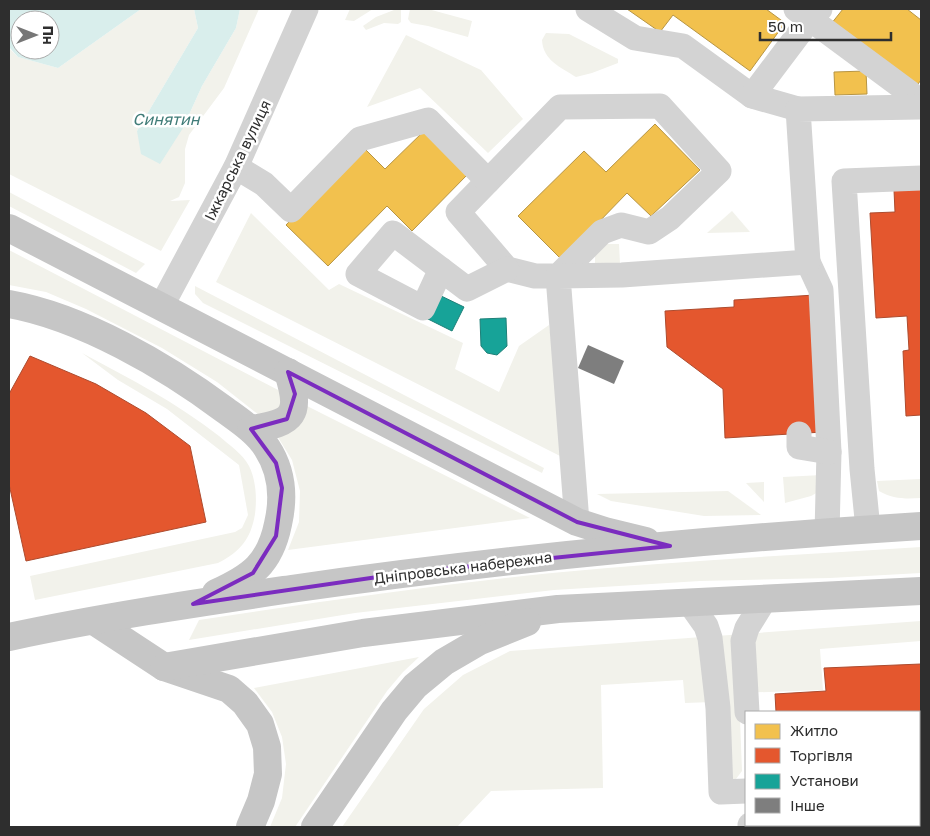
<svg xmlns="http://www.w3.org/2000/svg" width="930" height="836" font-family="'Golos Text',sans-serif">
<rect width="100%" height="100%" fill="#fff"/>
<!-- green -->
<g fill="#f2f2eb">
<polygon points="141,9 194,9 198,28 137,131 183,128 202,86 236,28 240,9 259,9 224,88 189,135 185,149 185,183 179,197 170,201 190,200 161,251 9,174 9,48 18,57 58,68"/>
<polygon points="350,9 373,9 354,21 345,20"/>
<polygon points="410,9 428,9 472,21 468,37 428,26 411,23 408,19"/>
<polygon points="394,10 401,10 401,22 398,24 384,23 366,30 363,26 376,17"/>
<path d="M546,33L569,34L618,59V63L592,73L576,77C560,67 543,60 542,40Z"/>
<polygon points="406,35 481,70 523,119 488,153 420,88 367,107"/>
<polygon points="9,192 145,264 136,273 9,206"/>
<polygon points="732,211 750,232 707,233"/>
<polygon points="251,213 329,290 339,284 463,343 455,369 499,392 519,346 549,325 566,459 216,282"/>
<polygon points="606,244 619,244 620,264 595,264 595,255"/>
<polygon points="9,250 284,393 280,414 259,415 217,382 162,348 86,309 46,292 9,285"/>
<polygon points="195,286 544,468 542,473 203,303 195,294"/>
<path d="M82,353C129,378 177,403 219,436C229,445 242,453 249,466C256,480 257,498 255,514C251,539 240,552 218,563L35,600L30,576L235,532L242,528L248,515L239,465L167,409L118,380Z"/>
<polygon points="305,405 530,518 288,550 299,522 300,491 292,460 276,434"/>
<polygon points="822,475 822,490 811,496 785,503 783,477"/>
<path d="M921,479V498C905,499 893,499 879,491L877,481Z"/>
<polygon points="764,482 764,502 746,483"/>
<polygon points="728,491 761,515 704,516 611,501 597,494"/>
<path d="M921,547V573L830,578L700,581L554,590L355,613L189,640L199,620C317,602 434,585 552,573C674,561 798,555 921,547Z"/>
<polygon points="921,621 921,641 820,649 823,690 739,693 742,771 736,779 731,779 712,702 685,703 683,680 601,685 603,788 491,791 457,827 342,827 424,709 463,675 510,651"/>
<polygon points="419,657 403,672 387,691 295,827 270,827 282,798 286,764 282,737 272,712 254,688"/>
</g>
<!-- water -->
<g fill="#d9eeec" fill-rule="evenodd">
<path d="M9,9H141L58,68L18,57L9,47ZM20,20H50V50H20Z"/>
<polygon points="194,9 240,9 236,28 202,86 183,128 160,164 141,154 137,131 198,28"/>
</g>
<!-- homes -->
<g fill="#f2c14e" stroke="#b79544">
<polygon points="627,9 766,9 785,23 750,71 673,15 660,32"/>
<polygon points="843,9 907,9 921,20 921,80 915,88 831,24"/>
<polygon points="866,71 867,94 835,95 834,72"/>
<polygon points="655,124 700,170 651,216 627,193 562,260 518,216 584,151 606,172"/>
<polygon points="426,129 468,174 412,231 387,206 328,266 286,225 362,146 385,169"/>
</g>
<!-- shops -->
<g fill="#e4572e" stroke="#ad4b2e">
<polygon points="921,188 921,415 906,416 903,351 909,350 907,316 876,318 870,213 895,212 894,190"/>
<polygon points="815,295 823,432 725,438 723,389 667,347 665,311 734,307 734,300"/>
<polygon points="30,356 96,384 146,413 190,446 206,522 26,561 9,484 9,394"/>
<polygon points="921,664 921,827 778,827 778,825 919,825 919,712 776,712 775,694 826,691 824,668"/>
</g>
<!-- public -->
<g fill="#17a398" stroke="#1e8078">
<polygon points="437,294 464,307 452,331 426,318"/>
<polygon points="506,318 507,346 497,355 487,353 481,346 480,319"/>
</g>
<!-- building -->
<polygon fill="#7e7e7e" points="588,345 624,361 614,384 578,368"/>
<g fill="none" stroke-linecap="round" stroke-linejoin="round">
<!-- minor -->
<g stroke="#d3d3d3" stroke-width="25">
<polyline points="588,9 635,38 683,46 752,96"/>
<polyline points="796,9 810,19 752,96 798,109"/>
<polyline points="820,9 810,19 910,93"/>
<polygon points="660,106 719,171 670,218 649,232 621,225 602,232 558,276 535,276 507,269 458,212 560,107"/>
<polyline points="236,167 264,184 291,210 360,139 428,120 488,181"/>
<polyline points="808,262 821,290 829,452 827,533"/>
<polyline points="441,269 423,308 358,274 393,233 467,289 507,269"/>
<polyline points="161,307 236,167 306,9"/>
<polyline points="799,434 799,447 829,452"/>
<polyline points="577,522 558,276 622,275 808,262 798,109 921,107"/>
<polyline points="868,529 862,469 844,181 921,178"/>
<polyline points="689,602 706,626 710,638 718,708 721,792 746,791"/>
<polyline points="747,712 743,641 747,628 765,599"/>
<polyline points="750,825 750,827"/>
</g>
<!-- major -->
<g stroke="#c6c6c6" stroke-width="28">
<polyline points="9,228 577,522 605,531 646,541"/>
<path d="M9,304C82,317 166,366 225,410C240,421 257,432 267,448C282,471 284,498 278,524C270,564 251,577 216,593"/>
<path d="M251,429C295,423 301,414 288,372"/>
<polyline points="94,621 164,667 229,689 245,703 260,724 267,747 268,774 261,801 250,827"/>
<path d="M9,637C102,617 197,603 291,589C500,559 711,539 921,526"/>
<polyline points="164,667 363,633 558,609 921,591"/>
<polyline points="315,827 394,711 415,686 444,662 480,641 527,622"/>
</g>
</g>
<!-- marked area -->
<path fill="none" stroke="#7b2cbf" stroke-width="4" stroke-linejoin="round" d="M288,372L577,522L670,546L405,573L193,604L253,573L276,536L282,488L276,463L251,429L287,419L295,394Z"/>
<g text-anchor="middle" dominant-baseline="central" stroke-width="5" stroke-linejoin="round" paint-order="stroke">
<!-- street labels -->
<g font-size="15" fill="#2e2e2e" stroke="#fff">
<text transform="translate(237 160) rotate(-64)">Іжкарська вулиця</text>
<text transform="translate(463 567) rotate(-7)">Дніпровська набережна</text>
</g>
<!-- water labels -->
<g font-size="16" font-style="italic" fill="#407c78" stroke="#fff">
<text x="166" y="119">Синятин</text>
</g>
</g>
<!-- border -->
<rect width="930" height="836" fill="none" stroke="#2e2e2e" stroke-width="20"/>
<!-- legend -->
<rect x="745" y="711" width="175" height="115" fill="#ffffff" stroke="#ababab"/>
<rect x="755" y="724" width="25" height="15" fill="#f2c14e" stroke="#ababab"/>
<text x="790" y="736" font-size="15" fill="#2e2e2e">Житло</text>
<rect x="755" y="748" width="25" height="15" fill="#e4572e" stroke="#ababab"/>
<text x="790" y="761" font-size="15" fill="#2e2e2e">Торгівля</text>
<rect x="755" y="774" width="25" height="15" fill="#17a398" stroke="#ababab"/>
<text x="790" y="786" font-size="15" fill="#2e2e2e">Установи</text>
<rect x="755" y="798" width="25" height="15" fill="#7e7e7e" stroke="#ababab"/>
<text x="790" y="811" font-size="15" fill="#2e2e2e">Інше</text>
<!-- north arrow -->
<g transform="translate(35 35) rotate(90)"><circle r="24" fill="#ffffff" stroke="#ababab"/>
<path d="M0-4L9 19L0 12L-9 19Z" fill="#777777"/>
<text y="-8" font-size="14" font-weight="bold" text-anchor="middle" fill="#2e2e2e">Пн</text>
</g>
<!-- scale -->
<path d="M760 32v8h131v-8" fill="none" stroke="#2e2e2e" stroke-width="2.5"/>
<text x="768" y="32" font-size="15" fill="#2e2e2e" stroke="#ffffff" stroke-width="4" paint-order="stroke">50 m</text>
</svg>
